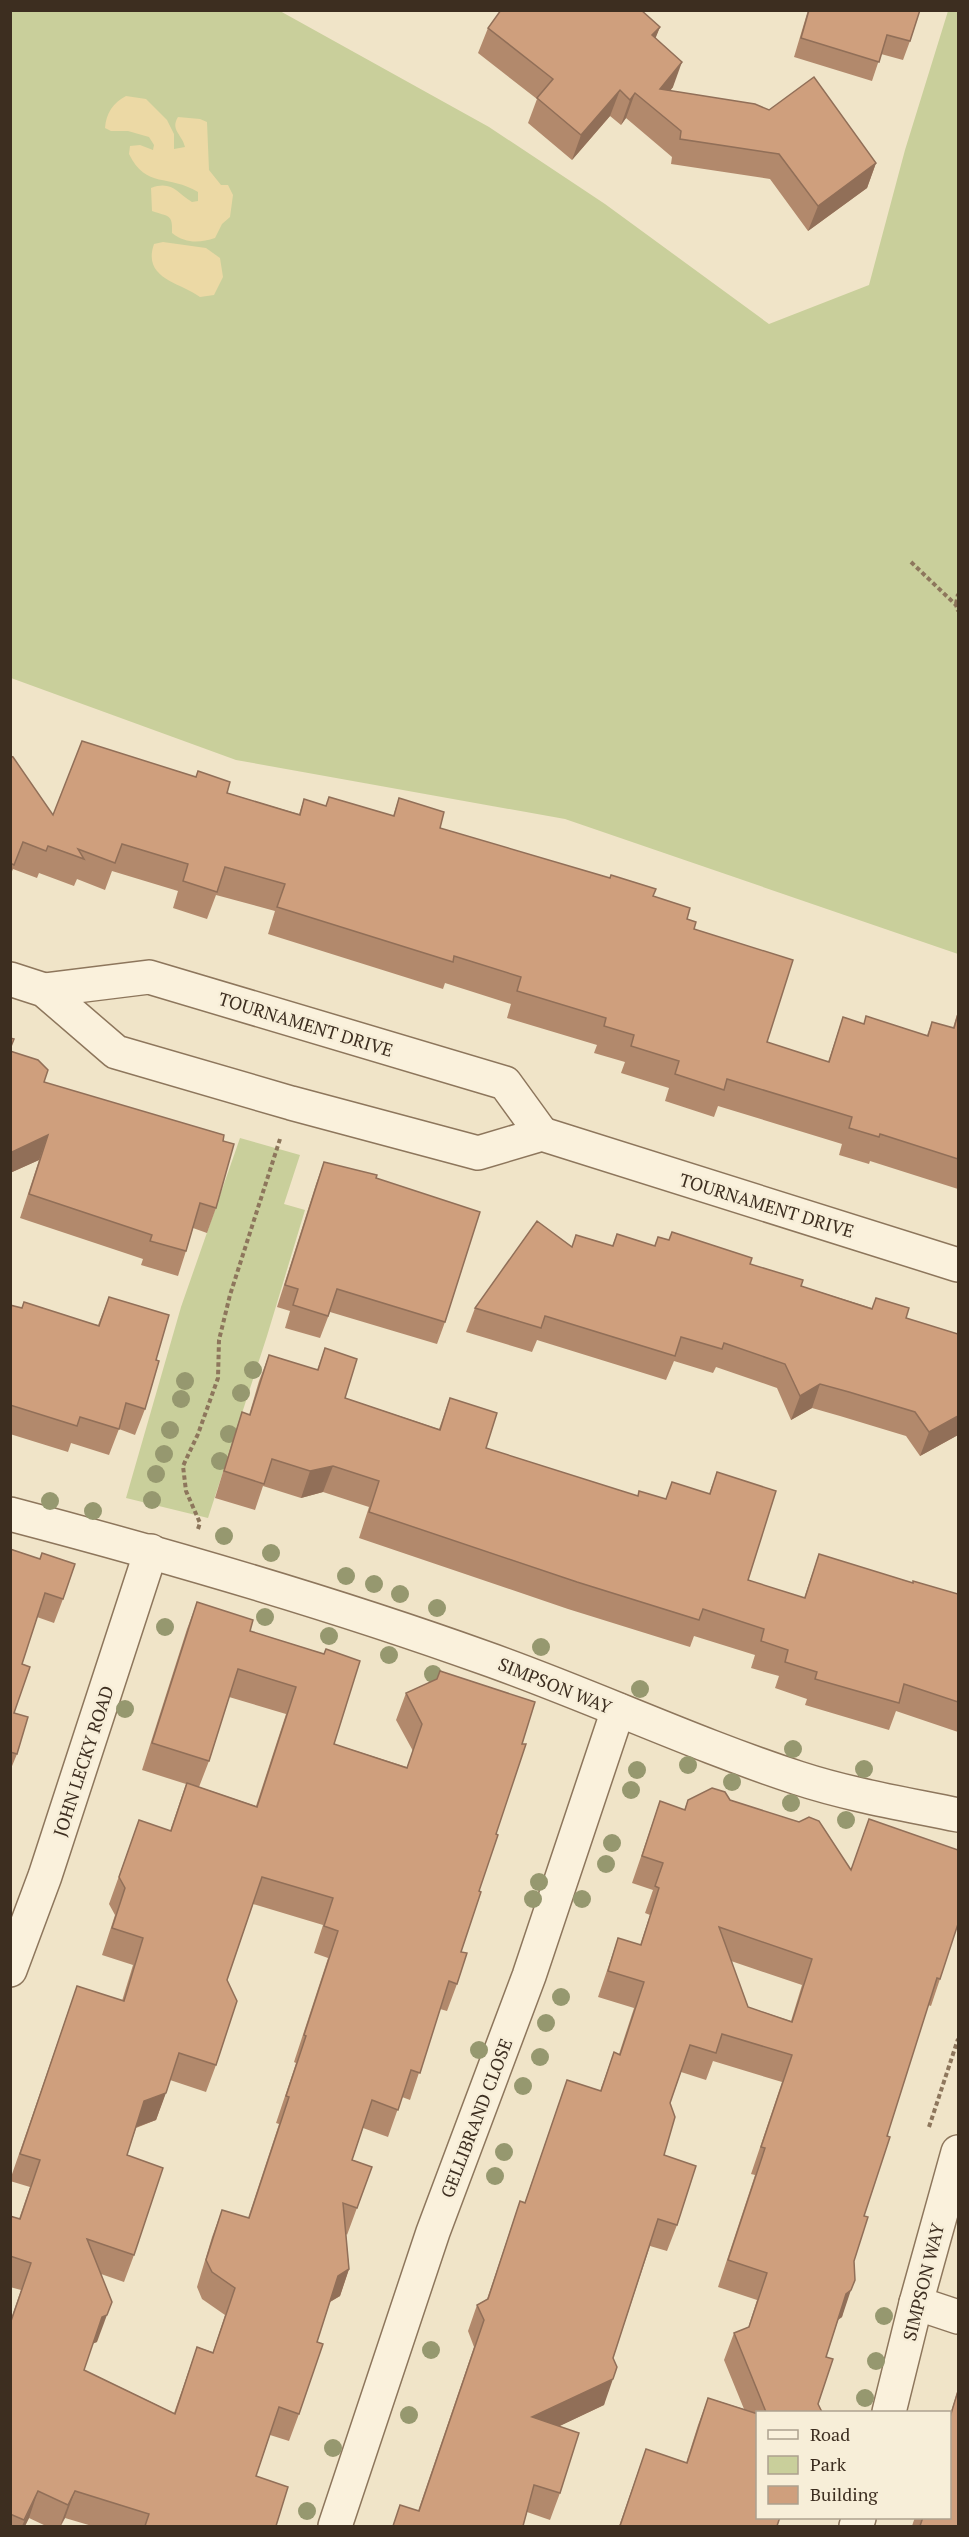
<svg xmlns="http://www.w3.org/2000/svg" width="969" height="2537" font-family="'PT Serif',serif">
<rect width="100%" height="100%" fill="#f0e4c8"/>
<!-- green -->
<g fill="#c9cf9b">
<polygon points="10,11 280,11 489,127 605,204 769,324 869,285 905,150 948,11 958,11 958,954 565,819 236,760 11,678"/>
<polygon points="240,1138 300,1155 284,1204 305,1210 267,1336 208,1518 126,1498 181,1307"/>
</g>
<!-- sand -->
<g fill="#ecd9a5">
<path d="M126,96L146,99L167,120L174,134V149L185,147C182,134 170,130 178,117L200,119L207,122L209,170L221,185H228L233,195L230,217L222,224L215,238C200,243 186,244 172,233C173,213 168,217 152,211L151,188C172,180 177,193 192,202L198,201V192C169,174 146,189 129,154L130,146L140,145L153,150L154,145L149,137L128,131H111L105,128C106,113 113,103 126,96Z"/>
<path d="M163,242L206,248L220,258L223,277L214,295L200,297C180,282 142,279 154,244Z"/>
</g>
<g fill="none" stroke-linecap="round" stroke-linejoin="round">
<defs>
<g id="minor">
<polyline points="10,979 44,990 116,1052 291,1103 478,1153 542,1134 958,1265"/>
<polyline points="44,990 149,977 505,1083 542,1134"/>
<path d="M10,1514C170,1556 329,1602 485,1658C590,1695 691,1743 798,1778C850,1795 905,1804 958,1815"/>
<polyline points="10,1970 45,1876 151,1551"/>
<polyline points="916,2303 958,2317"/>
<polyline points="889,2412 916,2303 958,2152"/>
<polyline points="335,2526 433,2232 529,1976 618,1710"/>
<polyline points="856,2526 859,2518"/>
</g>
</defs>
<!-- minor casing -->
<use href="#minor" stroke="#8d765c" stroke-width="36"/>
<!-- path -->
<g stroke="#8d765c" stroke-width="4" stroke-dasharray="4.5 3" stroke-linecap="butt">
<polyline points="911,562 956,605 958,611"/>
<polyline points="956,604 958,594"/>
<polyline points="198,1529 200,1523 186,1491 183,1466 198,1434 218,1378 219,1340 230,1295 280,1139"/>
<polyline points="929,2127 958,2039"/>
</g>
<!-- minor -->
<use href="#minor" stroke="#faf1dc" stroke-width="33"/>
</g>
<!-- trees -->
<g fill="#96986f">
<circle cx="253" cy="1370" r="9"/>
<circle cx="185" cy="1381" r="9"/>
<circle cx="241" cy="1393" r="9"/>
<circle cx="181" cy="1399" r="9"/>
<circle cx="170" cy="1430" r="9"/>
<circle cx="229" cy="1434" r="9"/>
<circle cx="164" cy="1454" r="9"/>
<circle cx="220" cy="1461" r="9"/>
<circle cx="156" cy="1474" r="9"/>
<circle cx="152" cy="1500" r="9"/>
<circle cx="50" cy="1501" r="9"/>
<circle cx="93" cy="1511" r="9"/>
<circle cx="224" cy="1536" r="9"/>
<circle cx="271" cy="1553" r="9"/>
<circle cx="346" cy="1576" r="9"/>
<circle cx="374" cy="1584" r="9"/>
<circle cx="400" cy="1594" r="9"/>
<circle cx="437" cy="1608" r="9"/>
<circle cx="265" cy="1617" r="9"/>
<circle cx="165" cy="1627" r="9"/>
<circle cx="329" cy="1636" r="9"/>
<circle cx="541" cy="1647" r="9"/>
<circle cx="389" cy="1655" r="9"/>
<circle cx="433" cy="1674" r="9"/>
<circle cx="640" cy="1689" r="9"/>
<circle cx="125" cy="1709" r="9"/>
<circle cx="793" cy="1749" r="9"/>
<circle cx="688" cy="1765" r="9"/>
<circle cx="864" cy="1769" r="9"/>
<circle cx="637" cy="1770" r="9"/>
<circle cx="732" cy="1782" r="9"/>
<circle cx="631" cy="1790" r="9"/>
<circle cx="791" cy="1803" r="9"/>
<circle cx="846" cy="1820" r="9"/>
<circle cx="612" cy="1843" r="9"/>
<circle cx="606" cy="1864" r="9"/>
<circle cx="539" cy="1882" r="9"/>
<circle cx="533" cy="1899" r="9"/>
<circle cx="582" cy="1899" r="9"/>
<circle cx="561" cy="1997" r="9"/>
<circle cx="546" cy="2023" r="9"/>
<circle cx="479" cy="2050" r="9"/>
<circle cx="540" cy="2057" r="9"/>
<circle cx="523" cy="2086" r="9"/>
<circle cx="504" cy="2152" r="9"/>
<circle cx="495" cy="2176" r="9"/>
<circle cx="884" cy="2316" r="9"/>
<circle cx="431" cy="2350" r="9"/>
<circle cx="876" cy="2361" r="9"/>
<circle cx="865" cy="2398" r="9"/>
<circle cx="409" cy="2415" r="9"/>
<circle cx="333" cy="2448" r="9"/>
<circle cx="307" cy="2511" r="9"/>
</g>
<!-- wall -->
<g fill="#b2896c" fill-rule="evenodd">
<polygon points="808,10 920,10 910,41 903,60 881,54 872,81 794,57"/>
<polygon points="660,27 655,38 673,87 670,91 876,163 867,188 808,231 770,179 671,164 672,157 626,118 621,125 610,116 572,160 528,123 537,99 478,53 488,28"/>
<polygon points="10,756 53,815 196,777 198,771 227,793 299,814 304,799 326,806 329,797 393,816 399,798 440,828 653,896 687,919 767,1042 828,1062 843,1017 863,1024 927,1035 932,1022 953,1028 958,1011 958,1189 870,1161 869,1164 839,1155 842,1144 718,1106 714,1117 665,1101 669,1088 621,1073 625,1062 594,1053 597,1045 507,1018 511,1004 445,983 443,989 268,934 275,911 216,895 207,919 173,908 178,891 112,871 105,890 77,879 74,886 39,873 37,878 13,869 10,876"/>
<polygon points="10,1051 44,1082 223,1141 216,1208 207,1233 193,1228 186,1251 178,1276 141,1265 143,1259 20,1218 39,1160 10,1173"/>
<polygon points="324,1162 376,1178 445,1322 437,1344 330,1312 320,1338 285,1328 290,1311 277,1307 316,1184"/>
<polygon points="672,1232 801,1286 872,1308 906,1318 958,1435 920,1456 906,1436 840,1416 812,1408 791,1420 777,1388 716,1367 713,1373 674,1361 666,1380 537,1340 532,1352 466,1332 475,1308 572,1246 576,1235 612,1246 617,1234 654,1246 658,1237 669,1240"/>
<polygon points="109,1297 156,1360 145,1409 135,1435 119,1429 109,1455 71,1443 68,1452 10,1434 10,1305 22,1308 98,1325"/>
<polygon points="325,1348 345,1398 439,1429 450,1398 486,1448 637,1496 666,1499 672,1482 709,1494 717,1472 748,1580 804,1598 819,1554 912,1583 958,1594 958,1732 896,1711 889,1730 805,1705 807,1699 775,1688 779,1676 751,1668 755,1655 694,1636 690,1647 568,1609 359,1538 369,1507 323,1492 301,1498 263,1486 255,1510 215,1498 233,1439 242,1412 249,1415 259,1381 269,1355 317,1370"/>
<polygon points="10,1549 40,1559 42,1553 63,1599 54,1623 37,1617 22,1664 14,1713 17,1754 10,1771"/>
<path d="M197,1602L250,1631L324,1654L334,1744L407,1767L413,1751L396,1720L406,1693L522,1744L461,1952L457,1984L447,2011L440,2009L410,2100L402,2097L388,2137L363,2128L352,2160L372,2167L347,2235L346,2234L349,2269L340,2296L330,2302L317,2342L299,2414L289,2441L270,2435L256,2476L276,2526H92L65,2518L61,2526H46L29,2518L25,2526H10V2322L21,2290L10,2287V2216L19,2219L30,2187L10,2181V2180L77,1986L122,2001L133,1965L102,1955L115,1915L109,1904L139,1820L170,1831L186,1784L142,1770L187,1629ZM229,1697L286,1714L256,1806L199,1787L209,1761ZM253,1904L323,1925L314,1953L328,1958L294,2062L296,2063L276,2123L279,2124L248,2218L222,2210L212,2237L197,2287L202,2299L225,2315L213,2352L197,2347L174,2413L84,2370L93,2343L97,2342L101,2274L124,2282L134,2255L127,2155L136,2128L156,2120L170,2080L206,2092L216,2065L227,1980Z"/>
<path d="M688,1800H730L851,1870L869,1819L940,1979L931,2006L928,2005L887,2136L864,2216L842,2317L838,2320L826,2357L818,2404L822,2412H758V2517L777,2526H619L646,2449L686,2463L698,2425L708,2398L744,2409L724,2360L734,2333L748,2328L757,2300L718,2287L755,2175L751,2174L782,2082L713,2061L706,2080L681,2072L670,2103L664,2155L677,2225L667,2251L650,2246L613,2358L604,2405L559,2426L560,2493L550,2520L527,2512L523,2526H393L400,2505L418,2511L474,2347L468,2331L477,2305L487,2299L520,2201L525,2202L567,2080L600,2091L614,2052L619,2054L634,2008L598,1997L618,1938L640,1945L650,1915L645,1913L653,1890L632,1883L660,1801L684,1810ZM731,1961L802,1985L791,2021L748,2007Z"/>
<polygon points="958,2389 958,2526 912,2526 915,2517 950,2517 950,2415"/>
</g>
<!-- shaded-wall -->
<g fill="#916f58">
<polygon points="660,27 650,52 652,35"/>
<polygon points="682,62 673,87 655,109 660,89"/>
<polygon points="620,90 610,116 572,160 581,135"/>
<polygon points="635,93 626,118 621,125 630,100"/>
<polygon points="876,163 867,188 808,231 818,206"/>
<polygon points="48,1135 39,1160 10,1173 10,1153"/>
<polygon points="820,1384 812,1408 791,1420 800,1396"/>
<polygon points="958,1416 958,1435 920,1456 929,1432"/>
<polygon points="333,1466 323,1492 301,1498 310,1471"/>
<polygon points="166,2093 156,2120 134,2128 144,2101"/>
<polygon points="349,2269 340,2296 328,2303 338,2276"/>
<polygon points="851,2290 842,2317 836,2321 846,2294"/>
<polygon points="107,2315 97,2342 92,2344 102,2317"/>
<polygon points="613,2379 604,2405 522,2444 532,2417"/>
<polygon points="38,2491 29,2518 25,2526 22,2526"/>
<polygon points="75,2491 65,2518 60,2526 68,2505"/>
</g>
<!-- building -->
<g fill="#cf9f7d" stroke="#916f58" stroke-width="1.5" fill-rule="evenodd">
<polygon points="501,10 641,10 660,27 652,35 682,62 660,89 755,104 769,110 814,77 876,163 818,206 779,154 680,139 681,131 635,93 630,100 620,90 581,135 537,98 553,79 488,28"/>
<polygon points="809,10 920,10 910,41 887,35 879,62 801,38"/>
<polygon points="82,741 196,777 198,771 230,782 227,793 300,815 304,799 326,806 329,797 394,816 399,798 444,812 440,828 610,878 611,875 656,889 653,896 690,908 687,919 696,922 694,929 793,960 767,1042 829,1062 843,1017 864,1024 866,1016 928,1036 932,1022 954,1028 958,1014 958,1159 880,1134 879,1137 849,1128 852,1117 727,1079 724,1090 675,1074 679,1061 631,1046 634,1035 604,1026 606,1018 517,991 521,977 454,956 453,962 277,907 285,884 225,867 217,892 183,881 188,864 122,844 115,863 78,849 84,859 48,846 46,851 23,842 14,865 10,863 10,756 13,757 53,815"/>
<polygon points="10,1038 14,1039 10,1049"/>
<polygon points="10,1051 38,1060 48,1070 44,1082 224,1135 223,1141 234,1144 216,1208 200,1203 186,1251 150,1241 152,1235 29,1194 48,1135 10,1153"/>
<polygon points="324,1162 377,1175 376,1178 480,1212 445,1322 337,1289 328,1316 293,1305 298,1289 285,1285"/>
<polygon points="537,1221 572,1247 576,1235 613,1246 617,1234 655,1246 658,1237 669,1240 672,1232 752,1258 750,1264 803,1280 801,1286 872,1309 876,1298 909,1308 906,1318 958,1334 958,1416 929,1432 915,1412 849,1392 820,1384 800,1396 785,1364 724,1343 722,1349 681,1337 675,1356 545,1316 541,1328 475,1308"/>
<polygon points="109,1297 169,1315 156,1360 159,1361 145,1409 126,1403 119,1429 80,1417 77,1426 10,1405 10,1305 22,1308 24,1302 99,1326"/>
<polygon points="325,1348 357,1359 345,1398 440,1430 450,1398 497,1413 486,1448 638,1496 639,1491 666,1499 672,1482 710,1494 717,1472 776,1491 748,1580 805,1598 819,1554 913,1583 913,1581 958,1594 958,1702 904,1684 899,1703 815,1679 817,1672 785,1662 788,1650 761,1641 764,1629 703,1609 699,1620 577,1582 369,1512 379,1481 333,1466 310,1471 272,1459 264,1484 224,1471 242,1412 250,1415 269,1355 318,1370"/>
<polygon points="10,1549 40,1559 42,1553 75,1564 63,1599 45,1593 22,1664 30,1667 14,1713 28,1717 17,1754 10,1752"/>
<path d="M197,1602L253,1620L250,1631L324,1654L326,1649L360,1661L334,1744L407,1768L422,1724L406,1693L437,1679L440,1671L535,1702L522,1744H526L496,1834L498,1835L479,1891L481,1892L461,1952L467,1953L457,1984L449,1981L420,2073L411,2070L398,2110L372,2100L352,2160L372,2167L357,2208L343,2203L349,2269L338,2276L317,2342L323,2344L299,2414L279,2407L256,2476L288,2487L276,2526H145L149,2514L75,2491L68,2505L38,2491L24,2520L10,2514V2324L31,2263L10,2256V2216L20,2219L40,2160L20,2154L77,1986L124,2001L143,1938L112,1928L125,1888L119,1877L139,1820L171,1831L187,1783L257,1807L296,1687L238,1669L209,1761L152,1743ZM262,1877L333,1898L324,1926L338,1931L304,2035L306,2036L286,2096L289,2097L249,2218L222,2210L206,2260L212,2272L235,2288L213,2353L197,2347L175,2414L84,2370L102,2317L107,2315L112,2302L87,2239L134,2255L163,2168L127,2155L144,2101L166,2093L179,2053L216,2065L237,2001L227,1980Z"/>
<path d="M712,1788L725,1792L730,1800L799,1822L809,1817L819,1821L851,1870L869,1819L958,1850V1924L940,1979L937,1978L887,2136L890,2137L864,2216L868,2217L854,2261L855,2280L851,2290L846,2294L826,2357L833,2359L818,2404L822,2412H766L734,2333L749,2327L767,2273L728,2260L765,2148L761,2147L792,2055L722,2034L716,2053L690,2045L670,2103L675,2117L664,2155L696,2166L677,2225L658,2219L613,2358L617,2367L613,2379L532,2417L579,2433L560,2493L534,2485L523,2526H393L400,2505L419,2511L484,2320L477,2305L488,2299L520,2201L525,2203L567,2080L601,2091L614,2052L620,2055L644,1982L608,1971L618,1938L641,1945L659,1888L655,1886L663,1863L642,1856L660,1801L685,1810L688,1800ZM719,1927L812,1959L792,2022L748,2007Z"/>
<polygon points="958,2391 958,2526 920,2526 923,2517 950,2517 950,2417"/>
<polygon points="708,2398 758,2414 758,2517 780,2517 777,2526 620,2526 646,2449 687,2463"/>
</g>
<g text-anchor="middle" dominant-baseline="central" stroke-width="5" stroke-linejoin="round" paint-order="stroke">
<!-- street labels -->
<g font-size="18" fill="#3d2e20" stroke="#f7eed8">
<text transform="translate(306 1024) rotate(17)">TOURNAMENT DRIVE</text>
<text transform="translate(767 1205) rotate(17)">TOURNAMENT DRIVE</text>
<text transform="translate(555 1685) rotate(22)">SIMPSON WAY</text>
<text transform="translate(83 1761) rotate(-72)">JOHN LECKY ROAD</text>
<text transform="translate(476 2118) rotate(-69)">GELLIBRAND CLOSE</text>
<text transform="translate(923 2282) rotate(-76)">SIMPSON WAY</text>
</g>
</g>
<!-- border -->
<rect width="969" height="2537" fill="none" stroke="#3d2e20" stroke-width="24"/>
<!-- legend -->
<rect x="756" y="2411" width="195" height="108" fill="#f7eed8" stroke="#ada18e" stroke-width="1.5"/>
<rect x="768" y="2430" width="30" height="9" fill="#faf1dc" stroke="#ada18e" stroke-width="1.5"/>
<text x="810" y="2441" font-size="18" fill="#3d2e20">Road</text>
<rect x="768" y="2456" width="30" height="18" fill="#c9cf9b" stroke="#ada18e" stroke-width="1.5"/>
<text x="810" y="2471" font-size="18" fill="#3d2e20">Park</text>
<rect x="768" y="2486" width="30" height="18" fill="#cf9f7d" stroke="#ada18e" stroke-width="1.5"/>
<text x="810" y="2501" font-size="18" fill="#3d2e20">Building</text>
</svg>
